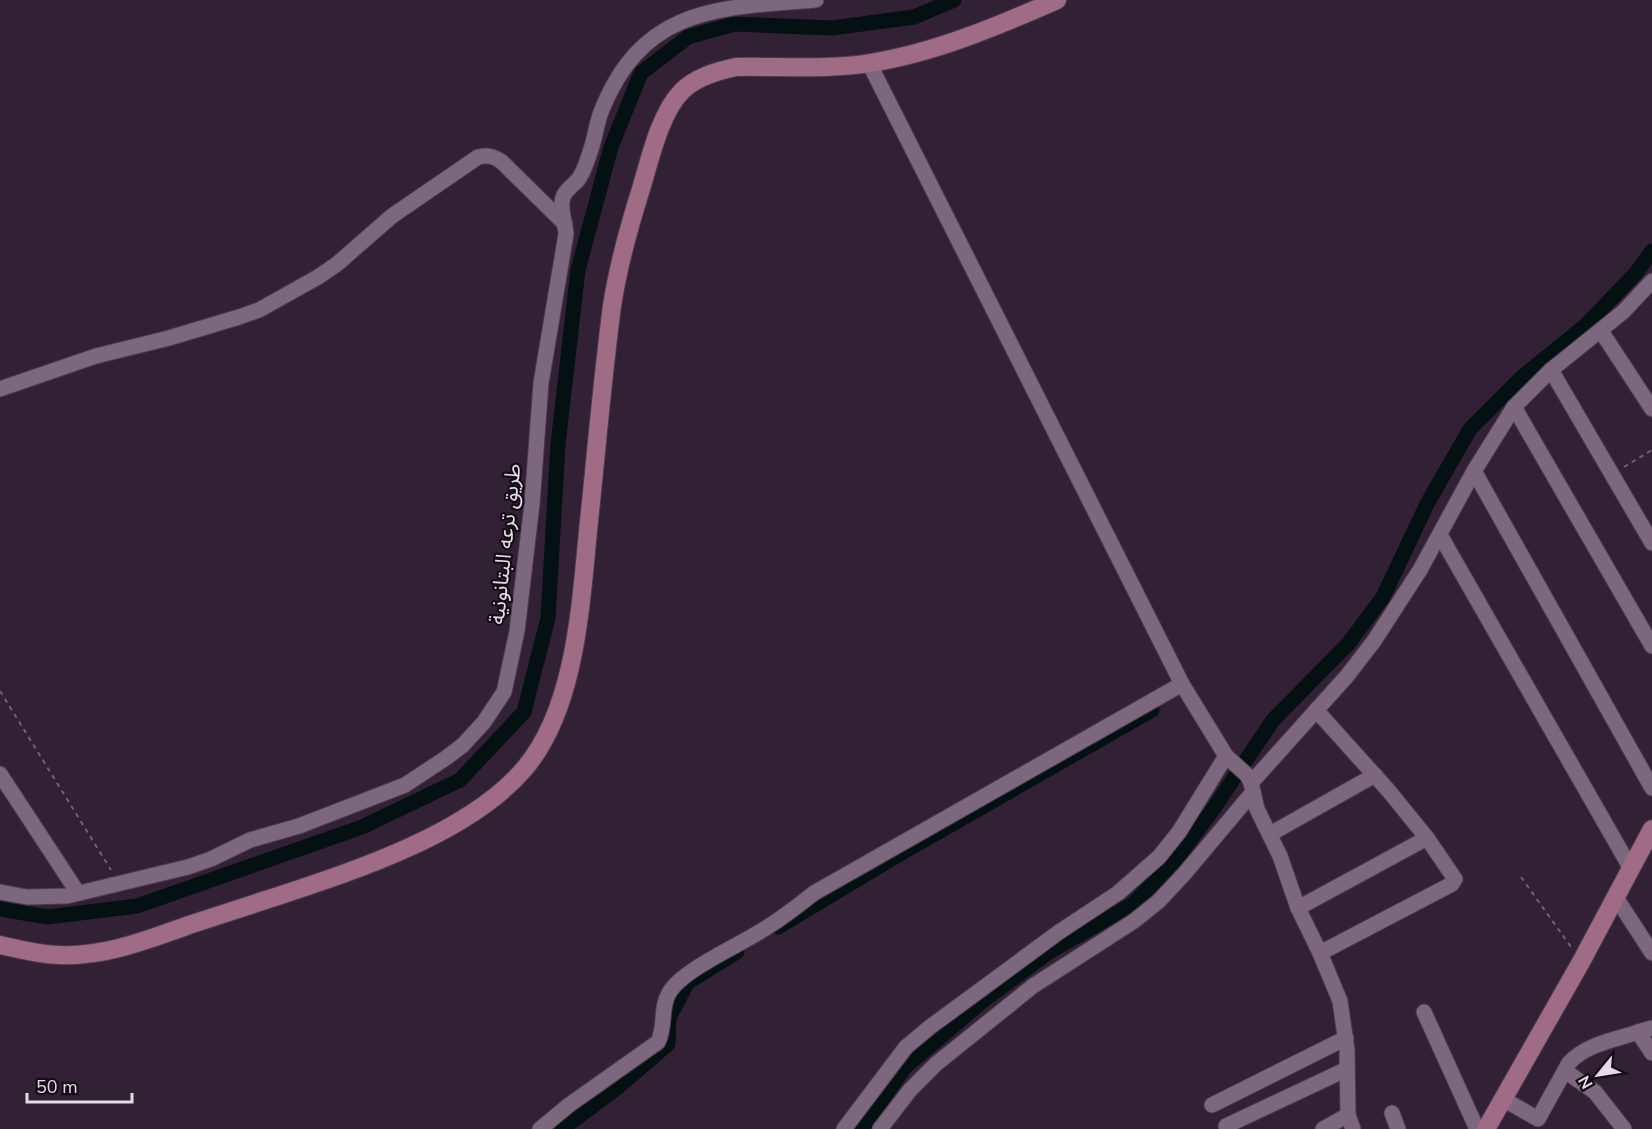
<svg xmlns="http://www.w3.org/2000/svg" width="1652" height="1129" font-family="'Nunito Sans','Noto Sans Arabic',sans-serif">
<rect width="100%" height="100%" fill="#322035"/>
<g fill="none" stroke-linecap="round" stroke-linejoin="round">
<!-- canal -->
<g stroke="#041011" stroke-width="15">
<polyline points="0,909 47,917 137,906 362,827 460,780 524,712 548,618 558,444 578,270 611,147 641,73 688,37 734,24 832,28 914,17 954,0"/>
<polyline points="778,927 898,855 1152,710"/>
<polyline points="562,1129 617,1088 668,1044 669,1018 687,983 737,952"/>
<polyline points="862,1129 905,1067 984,1000 1049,952 1133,904 1177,858 1214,808 1273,720 1348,644 1383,597 1428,502 1470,429 1522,377 1586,325 1636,273 1652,251"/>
</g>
<defs>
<g id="street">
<polyline points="869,63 1182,684 1226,756 1247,775 1251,783 1257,809 1280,856 1298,908 1320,953 1340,1001 1347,1050 1348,1115 1353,1129"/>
<polyline points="1601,331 1652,409"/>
<polyline points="1551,370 1652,543"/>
<path d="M0,389L96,356L169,338L239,317L259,310L318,277L337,264L392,216L478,157C488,155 494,156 502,162L565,224"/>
<polyline points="1514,407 1652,646"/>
<polyline points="1474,471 1652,788"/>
<polyline points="1440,535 1630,867"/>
<polyline points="1316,710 1388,790 1427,838 1455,879 1452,884 1320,953"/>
<polyline points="0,774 78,893"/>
<polyline points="1251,783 1347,676 1374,641 1420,570 1474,471 1514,407 1551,370 1623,312 1652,281"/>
<polyline points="1270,834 1375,775"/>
<path d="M0,892L27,897L67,896L188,867L211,859L250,840L299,826L405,785L446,758L463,745L484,722L504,692L517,631L532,504L541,383L566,234C565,223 561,213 562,202C563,192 570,188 577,181C584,173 587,161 590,152C595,139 596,125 601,112C643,6 718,8 816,0"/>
<polyline points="1615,896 1652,953"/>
<polyline points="1298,908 1427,838"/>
<polyline points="1424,1012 1477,1129"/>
<polyline points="1652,1028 1638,1032 1652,1053"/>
<polyline points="1565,1071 1595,1092 1624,1129"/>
<path d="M1503,1099L1538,1119L1569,1063C1586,1044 1615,1040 1638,1032"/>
<polyline points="1212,1105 1346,1038"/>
<polyline points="1392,1113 1398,1129"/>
<polyline points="1226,1126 1347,1069"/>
<path d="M540,1129L569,1105L658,1042C666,1026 660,1008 669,993C682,969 745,943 769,926C785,916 800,904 814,893L1182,684"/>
<polyline points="844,1129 906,1047 930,1027 1059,932 1118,893 1159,857 1179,832 1226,756"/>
<polyline points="880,1129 910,1090 936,1064 1033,986 1134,921 1159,901 1185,873 1253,792"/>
<polyline points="1323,1129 1348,1115"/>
</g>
<g id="secondary">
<path d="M0,945C19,949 40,955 59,955C104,957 147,940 189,925C219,915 248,906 278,896C357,870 470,833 525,768C579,704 581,592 590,512C597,444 603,374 612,306C618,266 629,227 641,189C650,159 660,113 682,91C696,77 717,71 736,67C778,66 829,70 870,63C934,53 998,26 1057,0"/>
<polyline points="1486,1129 1581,962 1652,829"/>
</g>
</defs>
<!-- street casing -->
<use href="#street" stroke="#4b3b4d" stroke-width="17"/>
<!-- secondary casing -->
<use href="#secondary" stroke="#4b3b4d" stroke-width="20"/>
<!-- path -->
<g stroke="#6f6072" stroke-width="2" stroke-dasharray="4.5 4.5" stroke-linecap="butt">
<polyline points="1624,467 1652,450"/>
<polyline points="0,691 111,870"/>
<polyline points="1521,877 1571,947"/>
</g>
<!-- street -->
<use href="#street" stroke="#7c677f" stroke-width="15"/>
<!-- secondary -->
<use href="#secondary" stroke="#a06b85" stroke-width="18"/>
</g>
<g text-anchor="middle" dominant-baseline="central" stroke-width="4.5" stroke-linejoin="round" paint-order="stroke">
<!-- street labels -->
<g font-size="21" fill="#e6dae8" stroke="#150d16">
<text transform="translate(505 544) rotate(-84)">طريق ترعه البتانونية</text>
</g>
</g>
<!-- north arrow -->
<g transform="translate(1598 1075) rotate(240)" stroke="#150d16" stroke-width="4.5" paint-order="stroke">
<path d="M0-4.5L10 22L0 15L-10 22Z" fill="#e6dae8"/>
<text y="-9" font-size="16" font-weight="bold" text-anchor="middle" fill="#e6dae8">N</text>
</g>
<!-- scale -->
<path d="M27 1093v9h105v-9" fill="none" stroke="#e6dae8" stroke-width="3"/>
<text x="36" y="1093" font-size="18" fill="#e6dae8" stroke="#150d16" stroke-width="4.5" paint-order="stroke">50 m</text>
</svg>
